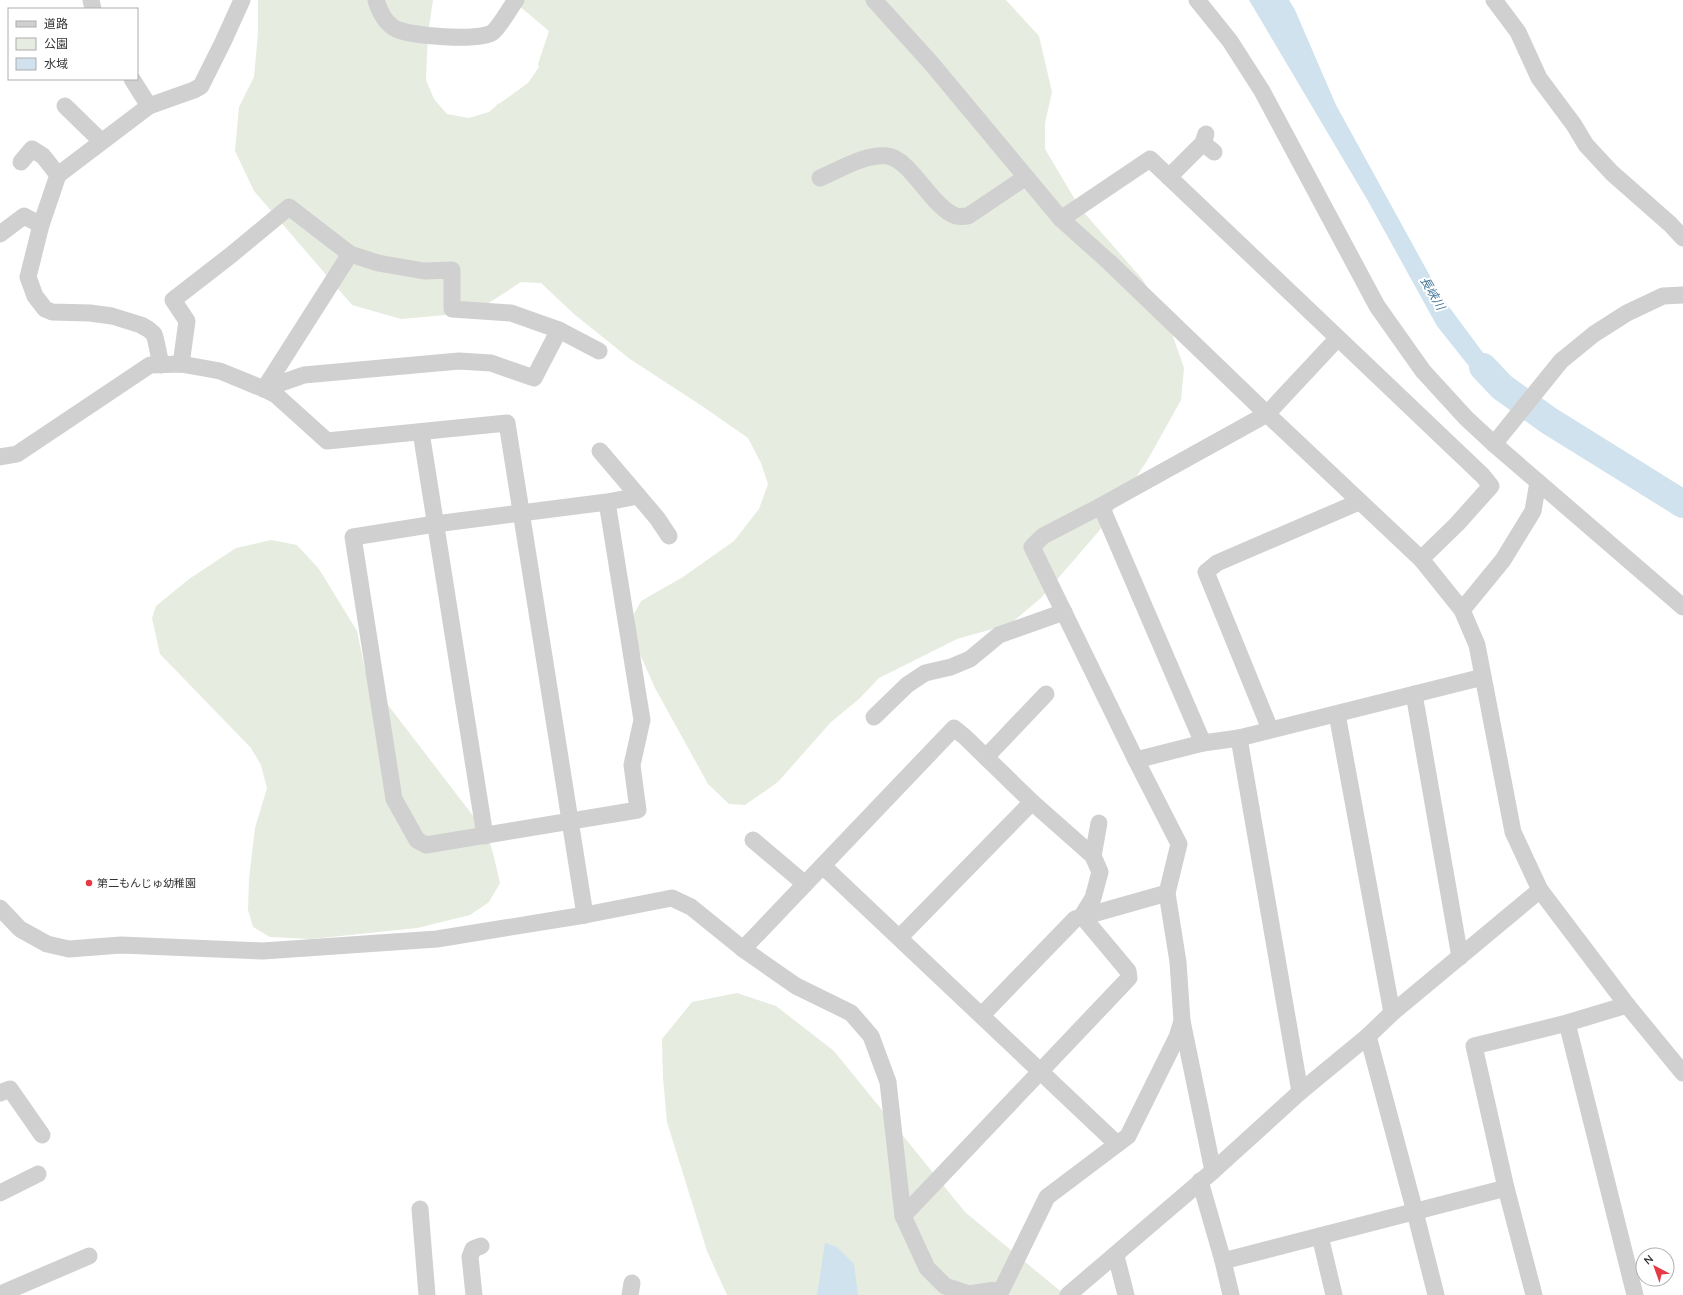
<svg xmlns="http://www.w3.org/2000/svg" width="1683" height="1295" font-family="Quicksand,'Noto Sans JP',sans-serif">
<rect width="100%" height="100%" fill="#fff"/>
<!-- green -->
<g fill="#e6ecdf">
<polygon points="258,0 433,0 428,34 426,80 434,99 447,114 469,118 489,112 496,106 498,103 499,104 528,83 539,67 538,64 549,31 518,5 522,0 1006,0 1039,36 1052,92 1045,123 1045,149 1080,208 1143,280 1171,331 1184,368 1181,400 1147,461 1099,531 1041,598 1010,624 957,639 879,678 859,699 831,722 778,782 745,805 729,804 708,784 655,688 635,643 634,614 641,601 683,577 734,541 759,509 768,484 761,463 748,438 702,406 630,359 574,314 541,283 521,282 478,310 446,315 401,319 352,305 254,191 235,151 239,107 254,77 258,33"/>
<polygon points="271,540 297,545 319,569 357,631 365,670 378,692 487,834 493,853 500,883 489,902 470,915 417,928 311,939 270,937 253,927 248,910 249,879 255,828 267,788 261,765 251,748 160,654 152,618 156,606 189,579 236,548"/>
<polygon points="737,993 776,1006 834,1051 965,1212 1065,1295 727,1295 707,1251 667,1122 663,1078 662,1039 692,1002"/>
</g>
<!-- water -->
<g fill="#cfe2ee">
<polygon points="1249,0 1289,0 1295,10 1336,105 1441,296 1481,350 1508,382 1514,405 1480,380 1437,326 1368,201"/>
<polygon points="825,1243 837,1247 854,1264 858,1295 817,1295"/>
</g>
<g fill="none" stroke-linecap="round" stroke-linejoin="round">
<!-- river -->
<polyline stroke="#cfe2ee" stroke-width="28" points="1483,367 1502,387 1548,420 1683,504"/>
<!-- minor -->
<g stroke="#d0d0d0" stroke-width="17">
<polyline points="91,0 93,9"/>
<path d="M376,0C379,10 385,22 394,28C407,36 481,42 493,32C500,26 510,8 516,0"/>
<polyline points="874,0 931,63 1061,219 1109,262 1267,414 1421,559 1462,610 1477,645 1513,832 1540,890 1627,1005 1683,1073"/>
<polyline points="1197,0 1230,41 1262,91 1377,306 1423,371 1466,418 1494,444 1683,607"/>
<polyline points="1494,0 1518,32 1539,78 1574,125 1586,145 1612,173 1670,224 1683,238"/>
<polyline points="132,79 149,106"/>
<polyline points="65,106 101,141"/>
<polyline points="1203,143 1214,152"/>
<polyline points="21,162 32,149 43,156 58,175"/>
<polyline points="1169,177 1203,143 1206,134"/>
<path d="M820,178C841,169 864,154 887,156C910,158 932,208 956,216C959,217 964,216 968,216L1026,177"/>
<polyline points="1061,219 1150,159 1483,476 1491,486 1457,524 1421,559"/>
<polyline points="0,234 24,216 41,225"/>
<polyline points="181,364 187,321 173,300 231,255 289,207 350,254 378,263 424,271 452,270 452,309 511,313 559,330 599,351"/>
<polyline points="161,365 156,341 154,334 148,329 141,325 112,316 90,313 52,312 45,309 35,296 28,277 41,225 58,175 149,106 194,90 201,86 223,42 242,0"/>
<polyline points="264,389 304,375 459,361 491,363 534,378 559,330"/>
<polyline points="264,389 350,254"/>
<polyline points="421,432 485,836"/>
<polyline points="1494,444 1561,361 1594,334 1627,313 1663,296 1683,295"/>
<polyline points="600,451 657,518 669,536"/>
<polyline points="0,457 17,454 150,365 181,364 220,371 264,389 276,395 327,441 507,423 585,915"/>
<polyline points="607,502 642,720 632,765 638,810 426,845 417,840 394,799 353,537 435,524 607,502 638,496"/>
<polyline points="1101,506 1203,743"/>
<polyline points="1462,610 1503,560 1533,511 1538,482"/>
<polyline points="1414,694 1460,957"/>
<polyline points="1337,714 1392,1013"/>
<polyline points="874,717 907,685 925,673 951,667 970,659 999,635 1064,612"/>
<polyline points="1270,729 1206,572 1217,563 1359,502"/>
<polyline points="1239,738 1300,1092"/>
<polyline points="986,757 1046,694"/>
<polyline points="1136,760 1203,743 1239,738 1483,677"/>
<polyline points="753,840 805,884"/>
<polyline points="1093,856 1099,823"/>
<polyline points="823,866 1117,1144"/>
<polyline points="0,908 20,929 47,944 69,949 121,945 263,951 437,939 585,915 672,898 691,907 743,949 796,986 851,1013 871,1036 888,1082 903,1216 927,1268 945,1286 969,1294 1002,1289 1047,1197 1128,1136 1177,1037 1182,1021"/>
<polyline points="900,937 1032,802"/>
<polyline points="743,949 954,728 965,737 1032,802 1093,856 1100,872 1093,898 1082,916"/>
<polyline points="982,1015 1075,919 1167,893"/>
<polyline points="1567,1023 1635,1295"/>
<polyline points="1368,1036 1415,1212 1436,1295"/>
<polyline points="0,1093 10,1089 42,1135"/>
<polyline points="1213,1171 1182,1021 1178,962 1167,893 1179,844 1136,760 1032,547 1043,536 1101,506 1267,414 1337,339"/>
<polyline points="1200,1181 1223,1261 1231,1295"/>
<polyline points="0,1193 38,1174"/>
<polyline points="420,1209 427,1295"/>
<polyline points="903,1216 1129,978 1128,971 1082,916"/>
<polyline points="1320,1236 1334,1295"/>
<polyline points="1116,1256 1126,1295"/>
<polyline points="1223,1261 1506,1188"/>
<polyline points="5,1292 89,1256"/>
<polyline points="474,1295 470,1257 473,1249 481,1246"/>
<polyline points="630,1295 632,1283"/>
<polyline points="1068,1295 1213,1171 1300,1092 1368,1036 1392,1013 1540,890"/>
<polyline points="1534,1295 1506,1188 1474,1046 1567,1023 1627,1005"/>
</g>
</g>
<!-- markers -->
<circle fill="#e63946" stroke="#fff" stroke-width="1.5" cx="89" cy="883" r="4"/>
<g text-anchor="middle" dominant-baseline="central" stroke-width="4" stroke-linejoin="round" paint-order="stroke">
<!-- poi labels -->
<g font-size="11" fill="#333" stroke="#fff" text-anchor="start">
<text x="97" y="883">第二もんじゅ幼稚園</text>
</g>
<!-- water labels -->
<g font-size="12" font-style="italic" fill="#3f7597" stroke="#fff">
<text transform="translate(1433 293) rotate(60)">長峡川</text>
</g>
</g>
<!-- legend -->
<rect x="8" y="8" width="130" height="72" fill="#ffffff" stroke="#adadad"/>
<rect x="16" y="21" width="20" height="6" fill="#d0d0d0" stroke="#adadad"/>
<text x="44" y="28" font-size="12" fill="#333333">道路</text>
<rect x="16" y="38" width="20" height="12" fill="#e6ecdf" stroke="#adadad"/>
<text x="44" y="48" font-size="12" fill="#333333">公園</text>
<rect x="16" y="58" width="20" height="12" fill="#cfe2ee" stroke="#adadad"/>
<text x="44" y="68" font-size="12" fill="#333333">水域</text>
<!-- north arrow -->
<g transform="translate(1655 1267) rotate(319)"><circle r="19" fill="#ffffff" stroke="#adadad"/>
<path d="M0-3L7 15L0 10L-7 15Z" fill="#e63946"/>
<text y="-6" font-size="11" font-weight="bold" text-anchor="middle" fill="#333333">N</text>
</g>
</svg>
